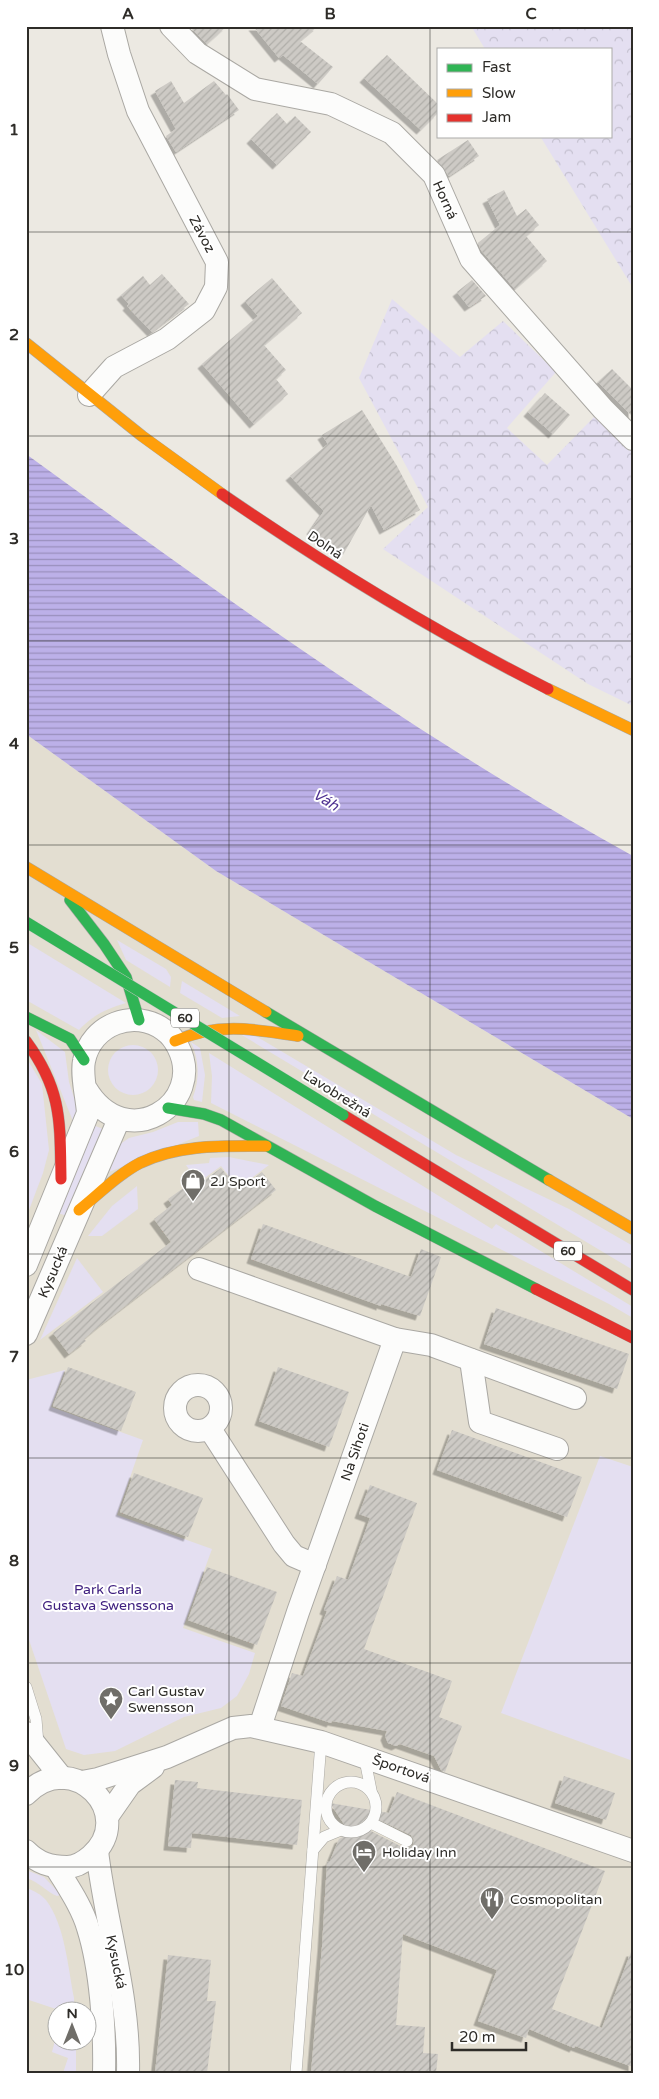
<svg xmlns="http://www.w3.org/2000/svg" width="659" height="2099" font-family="'Varela Round',sans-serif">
<defs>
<pattern id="forest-crowns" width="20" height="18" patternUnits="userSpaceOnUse" patternTransform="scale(1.25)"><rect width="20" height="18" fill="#e4dff1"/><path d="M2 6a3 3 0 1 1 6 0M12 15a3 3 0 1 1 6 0" fill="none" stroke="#c4c0cf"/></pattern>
<pattern id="water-rules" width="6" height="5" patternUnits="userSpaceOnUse" patternTransform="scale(1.25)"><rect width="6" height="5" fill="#bcb0e8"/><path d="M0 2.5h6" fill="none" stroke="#998fbc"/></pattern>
<pattern id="building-hatch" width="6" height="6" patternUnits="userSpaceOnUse" patternTransform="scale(1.25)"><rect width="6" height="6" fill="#cdcac5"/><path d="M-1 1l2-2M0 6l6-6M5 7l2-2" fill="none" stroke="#b0aea9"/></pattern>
<filter id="shadow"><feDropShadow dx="-4.5" dy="4.5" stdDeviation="0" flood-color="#0004"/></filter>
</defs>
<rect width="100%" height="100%" fill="#ece9e2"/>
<!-- built -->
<path fill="#e3ded1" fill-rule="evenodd" d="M26,734L216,871L633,1119V2073H26ZM58,2012H88V2042H58Z"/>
<!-- green -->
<g fill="#e4dff1">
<polygon points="117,940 166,969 171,977 170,987 126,960"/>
<path d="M26,942L126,1003C106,1009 93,1015 79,1030L26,1000Z"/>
<polygon points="182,981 240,1016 222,1018 180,993"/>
<polygon points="225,1025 254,1035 456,1155 569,1209 633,1246 633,1270"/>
<polygon points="36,1030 65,1052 69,1082 77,1107 75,1126"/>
<path d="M191,1042L200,1048L205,1075L202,1102L194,1100L193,1097C200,1079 199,1059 191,1042Z"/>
<circle cx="133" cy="1070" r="25"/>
<polygon points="209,1053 492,1229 496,1224 633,1307 633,1318 609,1304 211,1103 212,1076"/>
<polygon points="26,1057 42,1084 49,1150 43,1173 26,1218"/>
<polygon points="178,1122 198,1122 199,1136 109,1172 119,1145 129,1138 153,1132"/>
<polygon points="93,1125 103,1129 67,1216 58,1213"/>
<polygon points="229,1157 269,1165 238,1188 221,1166 202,1180 199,1175 195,1178 186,1165 209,1163 210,1158"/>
<polygon points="137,1186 138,1209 102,1236 88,1236 112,1206"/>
<polygon points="77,1258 103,1292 40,1340"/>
<polygon points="65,1370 51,1407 143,1440 117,1515 212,1549 183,1628 255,1653 249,1674 237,1696 221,1708 184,1717 115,1751 84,1755 66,1749 26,1631 26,1380"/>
<polygon points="600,1456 633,1467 633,1761 501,1713"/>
<path d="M26,1870L44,1877L61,1895L57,1896C46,1892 40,1882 26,1878Z"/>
<path d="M26,1887C33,1891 41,1894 46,1900C65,1925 68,1968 74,1998V2006L68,2007V2011H59V2010L26,1999Z"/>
<polygon points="57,2033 58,2042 76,2042 76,2073 63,2073 68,2058 52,2052"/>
</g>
<!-- forest -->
<g fill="url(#forest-crowns)">
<polygon points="471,26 633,26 633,288 540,136 610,136 610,49 485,49"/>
<polygon points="392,299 460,357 503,321 556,372 507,428 547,465 594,417 633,451 633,706 588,684 383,549 428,507 359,378"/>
</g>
<!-- water -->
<path fill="url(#water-rules)" d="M26,454C223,597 420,739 633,856V1119L216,871L26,734Z"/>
<!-- building -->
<g fill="url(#building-hatch)" fill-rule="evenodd" filter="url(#shadow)">
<polygon points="189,26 227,26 207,44"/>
<polygon points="253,26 318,26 300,41 333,67 318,84 283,55 279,58"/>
<polygon points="387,55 438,104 438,113 421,130 364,78"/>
<polygon points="171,81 184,103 214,81 226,95 227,94 239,110 176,152 166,136 176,129 155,91"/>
<polygon points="277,113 287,124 295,116 311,132 277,165 251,139"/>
<polygon points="468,140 479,156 449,176 437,160"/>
<polygon points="504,190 517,216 526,209 539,225 526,236 547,261 515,289 481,250 478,243 500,225 487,199"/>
<polygon points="162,274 189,304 152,332 127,306 129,304 121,295 143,276 150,285"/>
<polygon points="272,278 302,313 264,345 286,370 276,379 288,394 254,424 202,364 258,316 245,301"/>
<polygon points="472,280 486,296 469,307 457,292"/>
<polygon points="612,369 633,390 633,417 598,382"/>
<polygon points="545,393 570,415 553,434 528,412"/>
<polygon points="362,410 397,466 420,510 384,530 371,505 343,555 316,537 318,535 311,530 324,511 290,476 328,444 322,435"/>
<polygon points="221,1168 239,1190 262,1172 276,1190 102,1324 84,1339 86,1341 69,1354 53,1333 171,1242 154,1219 172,1205 168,1199 199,1177 202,1182"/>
<polygon points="263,1224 411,1277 421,1249 441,1257 420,1316 381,1304 381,1306 251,1259"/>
<polygon points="496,1308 629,1354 617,1389 484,1344"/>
<polygon points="68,1367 136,1392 121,1431 53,1406"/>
<polygon points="278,1367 349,1392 329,1447 259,1421"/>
<polygon points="452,1430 582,1477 567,1517 437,1470"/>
<polygon points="134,1473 203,1498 188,1537 120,1512"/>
<polygon points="370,1485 417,1503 364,1649 452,1681 439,1717 462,1726 445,1772 441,1770 434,1756 400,1744 396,1746 388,1743 385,1736 387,1731 332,1721 331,1723 281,1706 292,1673 303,1676 327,1611 324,1610 337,1576 348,1580 370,1518 359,1514"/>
<polygon points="207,1567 277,1592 257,1645 188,1620"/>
<polygon points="564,1776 615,1793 606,1820 555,1803"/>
<polygon points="175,1780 198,1782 197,1788 302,1800 297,1845 192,1833 191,1848 168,1846"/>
<path d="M397,1792L605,1871L552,2009L602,2028L631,1952H633V2067L575,2046L574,2048L529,2029L526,2038L478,2021L497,1970L403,1934L396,2025L425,2027L423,2053L438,2054L436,2073H311L322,1947L327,1862L330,1861L339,1839L347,1835L348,1830L330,1803L389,1813ZM371,1816L411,1835L414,1840L413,1845L408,1848H404L367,1829L365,1827L364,1820Z"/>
<polygon points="168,1955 211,1960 207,2001 216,2001 207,2073 155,2073"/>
</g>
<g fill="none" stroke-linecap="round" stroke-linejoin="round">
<defs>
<g id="lane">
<polyline points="26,1687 36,1719 38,1744"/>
<polyline points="360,1757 366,1765 371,1790"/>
<circle cx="351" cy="1807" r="25"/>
<polyline points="371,1823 407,1841"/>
<polyline points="313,1850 324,1837 341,1830"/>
<polyline points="296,2073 321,1742"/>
</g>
<g id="street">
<polyline points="171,26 197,53 255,89 331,104 392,133 434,175 471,259 603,409 633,439"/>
<polyline points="89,395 114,367 167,339 204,310 216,287 217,262 138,111 119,54 112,26"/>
<path d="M26,1265L88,1113C87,1097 81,1075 84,1061C91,1024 135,1008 164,1030C170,1034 175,1041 178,1047C207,1103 126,1156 86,1089"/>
<polyline points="199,1269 395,1339 431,1345 575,1398"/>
<polyline points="26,1334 119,1119"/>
<polyline points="471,1360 480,1422 557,1449"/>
<circle cx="198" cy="1408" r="23"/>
<polyline points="210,1429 284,1544 294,1556 315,1565"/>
<polyline points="260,1727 298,1612 395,1339"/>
<polyline points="26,1733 62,1778"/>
<polyline points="82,1782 98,1779 167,1757 233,1728 251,1726 321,1742 633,1851"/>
<path d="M26,1794C73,1746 138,1815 91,1856C84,1862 76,1867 67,1867C50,1867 38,1863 26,1851"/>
<polyline points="107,1817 130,1784 153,1767"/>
<path d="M97,1851C106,1926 130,1997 128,2073"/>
<path d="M56,1867C68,1887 82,1907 88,1928C101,1969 105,2030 104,2073"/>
</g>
<g id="fast">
<polyline points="70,900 104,944 126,977 139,1020"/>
<polyline points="266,1012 549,1180"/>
<polyline points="26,1017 70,1039 84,1060"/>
<polyline points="168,1108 204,1114 221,1120 375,1206 536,1289"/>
</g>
<g id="slow">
<polyline points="26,343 142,436 222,494"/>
<polyline points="548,689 633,730"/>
<polyline points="26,867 266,1012"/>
<path d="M175,1041C218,1022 254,1029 298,1036"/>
<polyline points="549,1180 633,1229"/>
<path d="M79,1210C99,1194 117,1175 140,1163C179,1144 224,1146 266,1146"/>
</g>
<g id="jam">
<path d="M222,494C327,566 435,632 548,689"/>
<path d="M26,1041C62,1090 60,1121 61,1179"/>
<polyline points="343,1115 633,1290"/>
<polyline points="536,1289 633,1338"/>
</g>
</defs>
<!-- lane casing -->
<use href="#lane" stroke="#aaa8a3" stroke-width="12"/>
<!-- street casing -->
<use href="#street" stroke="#aaa8a3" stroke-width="24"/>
<!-- fast casing -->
<use href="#fast" stroke="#aaa8a3" stroke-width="12"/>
<!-- slow casing -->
<use href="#slow" stroke="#aaa8a3" stroke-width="12"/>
<!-- jam casing -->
<use href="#jam" stroke="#aaa8a3" stroke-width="12"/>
<!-- lane -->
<use href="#lane" stroke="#fcfcfb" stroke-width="11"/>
<!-- street -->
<use href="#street" stroke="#fcfcfb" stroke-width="22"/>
<!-- fast -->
<use href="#fast" stroke="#30b455" stroke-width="11"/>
<!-- slow -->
<use href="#slow" stroke="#ff9f0a" stroke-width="11"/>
<!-- jam -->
<use href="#jam" stroke="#e5322d" stroke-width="11"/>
<defs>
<polyline id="fast-bridge" points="26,922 343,1115"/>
</defs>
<!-- fast-bridge casing -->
<use href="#fast-bridge" stroke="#c6c5c2" stroke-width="12" stroke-linecap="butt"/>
<!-- fast-bridge -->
<use href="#fast-bridge" stroke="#30b455" stroke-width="11"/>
</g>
<!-- grid -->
<path fill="none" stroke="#2e2c28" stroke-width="1" stroke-opacity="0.55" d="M229,26V2073M430,26V2073M26,232H633M26,436H633M26,641H633M26,845H633M26,1050H633M26,1254H633M26,1458H633M26,1663H633M26,1867H633"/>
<!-- icons -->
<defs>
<symbol id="shop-pin" viewBox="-11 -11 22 30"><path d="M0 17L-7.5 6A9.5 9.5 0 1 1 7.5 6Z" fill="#706e69" stroke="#fff"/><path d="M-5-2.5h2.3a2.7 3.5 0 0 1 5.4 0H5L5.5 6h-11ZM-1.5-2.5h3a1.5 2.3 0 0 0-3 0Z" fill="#fff"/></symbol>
<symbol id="sight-pin" viewBox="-11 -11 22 30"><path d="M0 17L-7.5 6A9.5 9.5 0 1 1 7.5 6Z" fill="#706e69" stroke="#fff"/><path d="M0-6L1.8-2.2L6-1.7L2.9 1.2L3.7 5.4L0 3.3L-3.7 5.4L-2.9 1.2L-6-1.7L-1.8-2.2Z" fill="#fff"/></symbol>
<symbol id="hotel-pin" viewBox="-11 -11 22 30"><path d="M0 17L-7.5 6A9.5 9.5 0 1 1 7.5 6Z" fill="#706e69" stroke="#fff"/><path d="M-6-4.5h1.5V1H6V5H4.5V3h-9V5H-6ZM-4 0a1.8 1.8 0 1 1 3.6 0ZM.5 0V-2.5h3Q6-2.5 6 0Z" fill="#fff"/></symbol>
<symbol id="restaurant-pin" viewBox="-11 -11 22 30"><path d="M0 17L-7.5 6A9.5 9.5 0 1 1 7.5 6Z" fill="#706e69" stroke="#fff"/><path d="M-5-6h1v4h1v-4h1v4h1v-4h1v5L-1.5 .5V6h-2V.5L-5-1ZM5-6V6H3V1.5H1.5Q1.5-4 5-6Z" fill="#fff"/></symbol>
</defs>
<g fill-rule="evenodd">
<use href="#shop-pin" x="179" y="1167" width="28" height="38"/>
<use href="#sight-pin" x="97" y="1685" width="28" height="38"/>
<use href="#hotel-pin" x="350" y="1838" width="28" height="38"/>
<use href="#restaurant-pin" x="478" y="1885" width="28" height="38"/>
</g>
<g text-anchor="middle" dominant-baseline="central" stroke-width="4" stroke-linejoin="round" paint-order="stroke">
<!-- shield labels -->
<g fill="#fff" stroke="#6d6b68" stroke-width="1">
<rect x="171" y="1008.5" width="28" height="19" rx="4"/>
<rect x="554" y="1241.5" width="28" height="19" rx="4"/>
</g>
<g font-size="12" font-weight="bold" fill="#2e2c28">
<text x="185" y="1018">60</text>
<text x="568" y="1251">60</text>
</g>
<!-- street labels -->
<g font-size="14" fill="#2e2c28" stroke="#fff">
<text transform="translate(445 200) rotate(66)">Horná</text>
<text transform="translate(202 234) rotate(62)">Závoz</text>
<text transform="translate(325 545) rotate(34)">Dolná</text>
<text transform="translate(337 1094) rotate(32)">Ľavobrežná</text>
<text transform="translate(53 1272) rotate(-67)">Kysucká</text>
<text transform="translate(355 1452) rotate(-71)">Na Sihoti</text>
<text transform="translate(401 1769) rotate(19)">Športová</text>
<text transform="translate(116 1962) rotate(78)">Kysucká</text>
</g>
<!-- poi labels -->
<g font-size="14" fill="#2e2c28" stroke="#fff" text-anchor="start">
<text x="210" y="1181">2J Sport</text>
<text x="128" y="1691">Carl Gustav<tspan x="128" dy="16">Swensson</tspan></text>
<text x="382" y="1852">Holiday Inn</text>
<text x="510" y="1899">Cosmopolitan</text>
</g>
<!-- park labels -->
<g font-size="14" fill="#402180" stroke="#fff">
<text x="108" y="1589">Park Carla<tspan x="108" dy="16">Gustava Swenssona</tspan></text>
</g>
<!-- water labels -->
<g font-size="15" font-style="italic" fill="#4f3291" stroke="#fff">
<text transform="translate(326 800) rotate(32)">Váh</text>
</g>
</g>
<!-- border -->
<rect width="659" height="2099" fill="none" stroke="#ffffff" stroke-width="55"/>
<!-- legend -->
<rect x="437" y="48" width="175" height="90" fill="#ffffff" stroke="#ababa9"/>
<rect x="447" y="64" width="25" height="8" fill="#30b455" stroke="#ababa9"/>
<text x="482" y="72" font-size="15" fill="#2e2c28">Fast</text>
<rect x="447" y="89" width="25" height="8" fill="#ff9f0a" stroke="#ababa9"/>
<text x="482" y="98" font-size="15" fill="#2e2c28">Slow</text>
<rect x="447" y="114" width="25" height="8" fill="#e5322d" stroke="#ababa9"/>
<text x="482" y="122" font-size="15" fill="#2e2c28">Jam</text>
<!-- north arrow -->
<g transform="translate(72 2026)"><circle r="24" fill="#ffffff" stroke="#ababa9"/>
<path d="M0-4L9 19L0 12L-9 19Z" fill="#706e69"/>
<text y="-8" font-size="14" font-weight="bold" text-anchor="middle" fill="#2e2c28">N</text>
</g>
<!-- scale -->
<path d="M452 2042v8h74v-8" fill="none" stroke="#2e2c28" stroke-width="2.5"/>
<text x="459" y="2042" font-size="15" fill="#2e2c28" stroke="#ffffff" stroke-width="4" paint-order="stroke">20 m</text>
<rect x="28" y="28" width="604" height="2044" fill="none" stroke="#2e2c28" stroke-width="2"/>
<g font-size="16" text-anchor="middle" font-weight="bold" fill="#2e2c28">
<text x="128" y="19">A</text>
<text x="330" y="19">B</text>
<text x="531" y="19">C</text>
<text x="14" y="135">1</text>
<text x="14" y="340">2</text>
<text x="14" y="544">3</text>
<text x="14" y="749">4</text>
<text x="14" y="953">5</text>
<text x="14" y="1157">6</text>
<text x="14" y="1362">7</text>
<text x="14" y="1566">8</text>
<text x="14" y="1771">9</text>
<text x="14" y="1975">10</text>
</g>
</svg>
